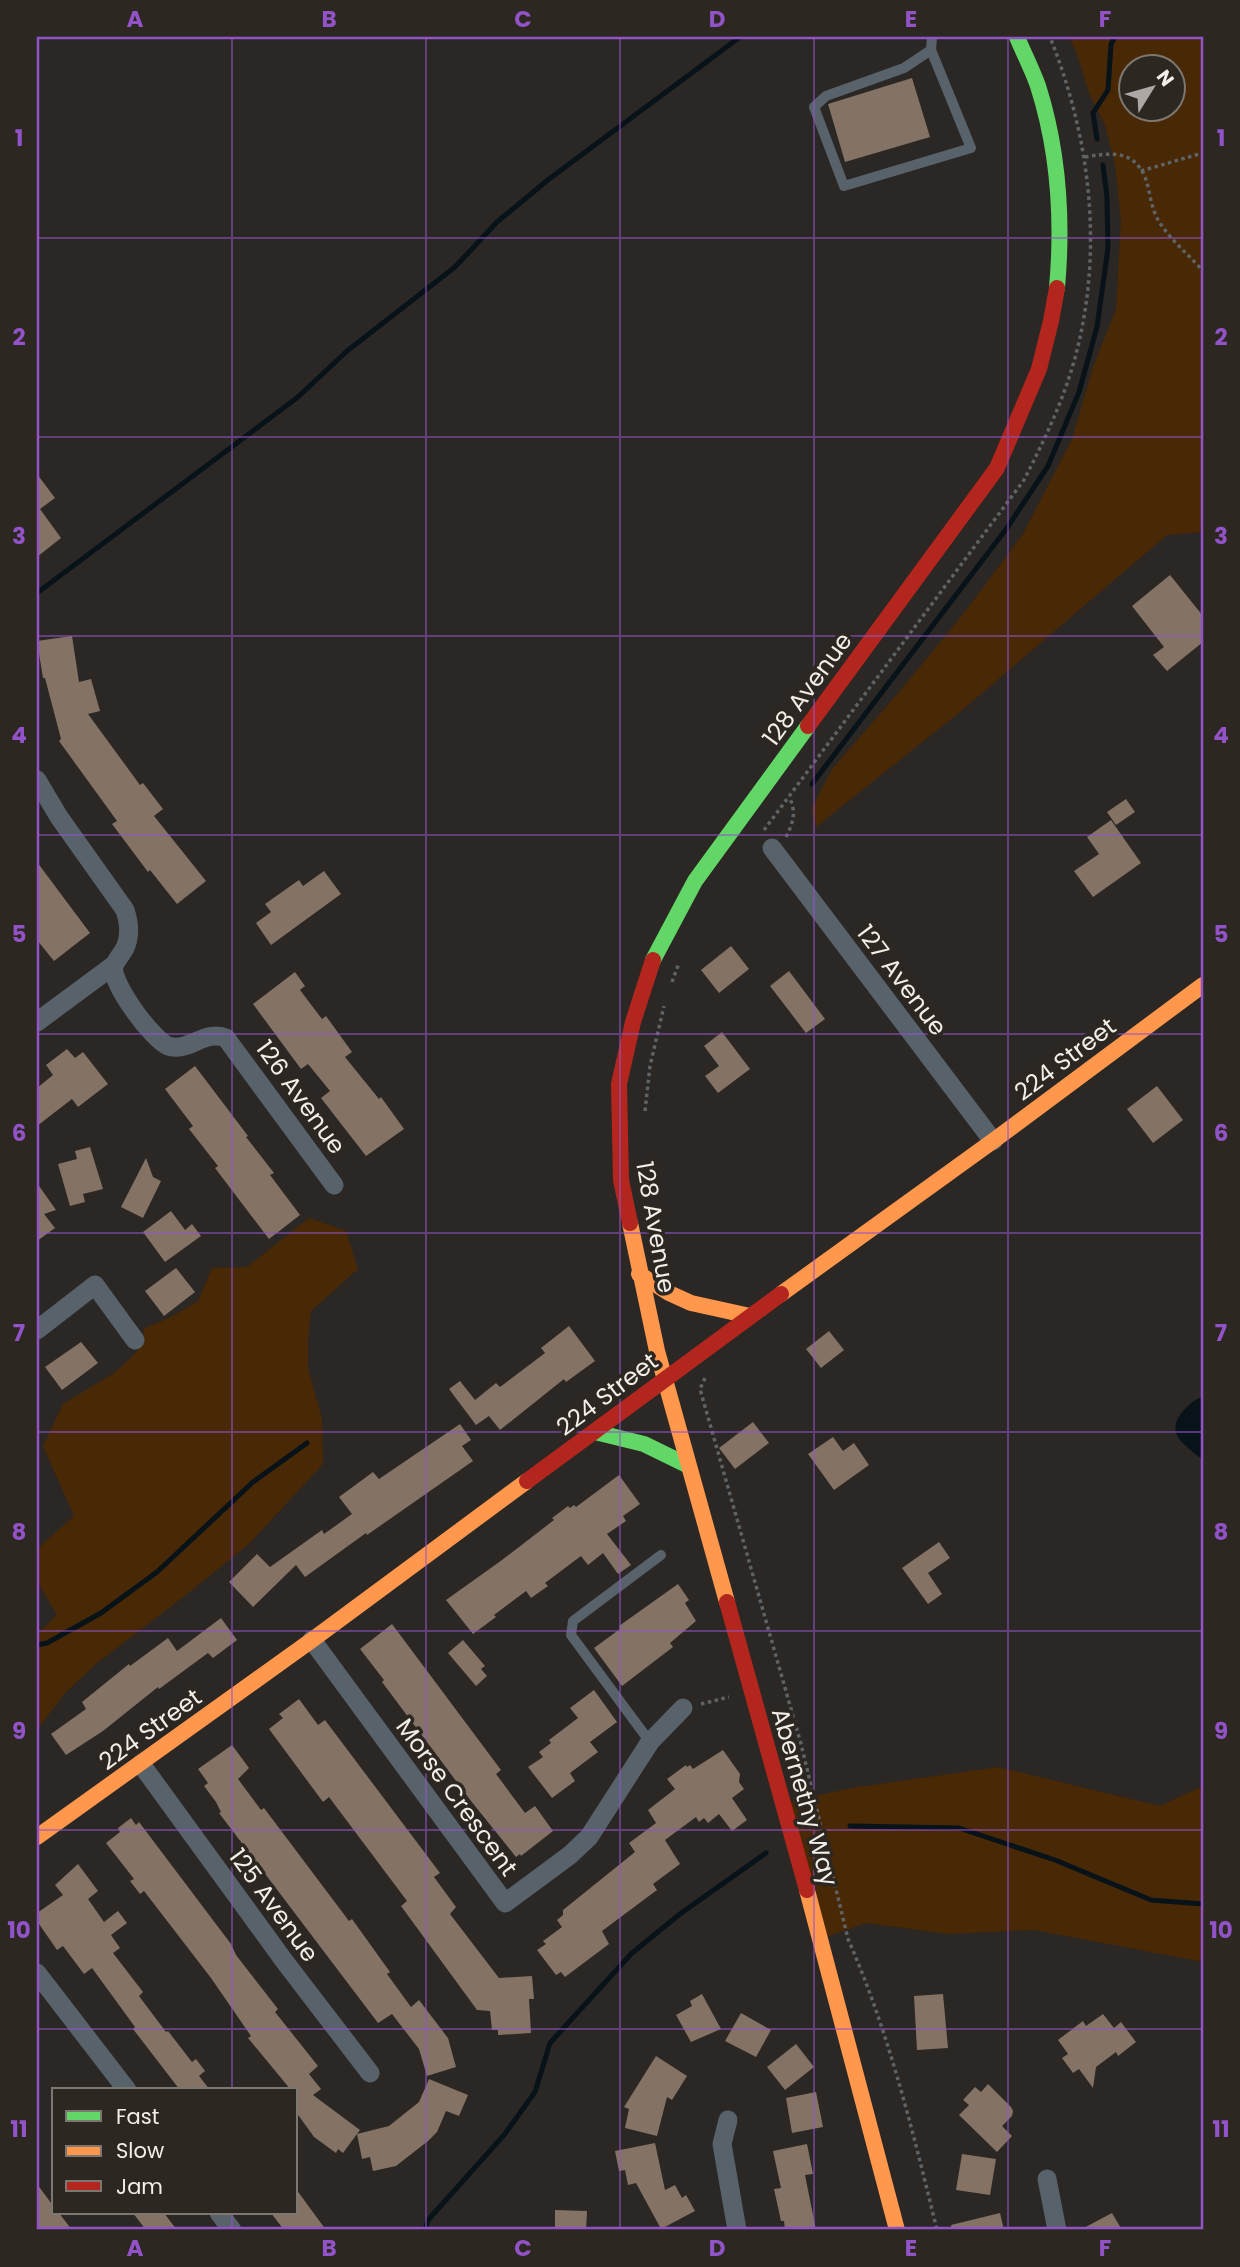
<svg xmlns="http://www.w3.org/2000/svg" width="1240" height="2267" font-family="Poppins,sans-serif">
<rect width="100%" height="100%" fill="#2a2724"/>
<!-- green -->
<g fill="#482805" fill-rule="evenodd">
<path d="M1069,37H1203V532L1167,535L960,712L816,827L811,810L832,769L899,692L964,613L1023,534L1072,439L1093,367L1116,309L1121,220L1115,165L1105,125L1089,93L1076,51ZM1132,66H1174V108H1132Z"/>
<polygon points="309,1218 346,1231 358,1269 311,1311 308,1340 308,1368 322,1419 323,1464 249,1544 186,1595 97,1663 65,1693 37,1730 37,1634 57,1615 37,1581 37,1549 74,1516 43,1446 63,1404 114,1373 137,1352 145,1328 171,1317 198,1301 212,1268 247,1267"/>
<polygon points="998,1767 1160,1806 1203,1786 1203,1962 1034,1930 948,1934 866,1923 821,1939 784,1803 851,1788"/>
</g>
<!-- water -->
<path fill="#071219" d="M1203,1397V1460C1185,1445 1162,1433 1185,1409C1191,1403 1195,1399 1203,1397Z"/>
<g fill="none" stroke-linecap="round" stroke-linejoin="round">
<!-- stream -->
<g stroke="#071219" stroke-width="5">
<polyline points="1097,139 1093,113 1108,90 1111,44 1115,37"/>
<polyline points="37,593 298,397 347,351 455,267 497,222 549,179 740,37"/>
<polyline points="812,784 1007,528 1048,466 1079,392 1097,327 1108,248 1107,197 1103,165"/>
<polyline points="37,1645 47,1643 101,1613 157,1572 253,1482 307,1443"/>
<polyline points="850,1826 959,1828 1055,1860 1151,1900 1203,1904"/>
<polyline points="425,2230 428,2220 504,2135 535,2092 550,2043 590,1999 632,1953 680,1914 766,1853"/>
</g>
</g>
<!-- building -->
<g fill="#847364">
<polygon points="912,78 930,137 845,162 828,104"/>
<polygon points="37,474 55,498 40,509 61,538 37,557"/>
<polygon points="1170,575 1203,616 1203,642 1167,671 1153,655 1164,647 1132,606"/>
<polygon points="72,636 79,682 91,679 100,711 88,714 140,785 143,783 163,809 154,816 206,881 177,904 150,870 148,872 112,824 117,821 59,741 61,739 45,678 43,678 37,641"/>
<polygon points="1126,799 1135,812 1116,825 1107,812"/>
<polygon points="1111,820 1141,863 1093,897 1074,871 1099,854 1087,837"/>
<polygon points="37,862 90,933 54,961 37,940"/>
<polygon points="324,871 341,894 271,945 256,923 271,912 265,904 299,880 303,886"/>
<polygon points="731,946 749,969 719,993 701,970"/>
<polygon points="789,971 825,1019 806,1033 770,986"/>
<polygon points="295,972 305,986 300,990 322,1019 326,1016 352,1052 345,1057 379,1099 381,1097 404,1129 366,1156 321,1098 330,1091 308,1064 301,1069 253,1004"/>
<polygon points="722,1032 750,1069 718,1093 705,1076 719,1066 704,1046"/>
<polygon points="67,1049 75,1058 83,1052 108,1084 78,1107 72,1099 37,1126 37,1088 53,1075 46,1065"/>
<polygon points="195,1066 248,1136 246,1137 274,1173 270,1175 300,1215 269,1239 215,1168 218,1166 189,1129 193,1126 165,1089"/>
<polygon points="1157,1086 1183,1120 1153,1143 1127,1109"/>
<polygon points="90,1147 103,1189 83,1194 85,1202 70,1206 58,1164 77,1159 75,1151"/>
<polygon points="146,1158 153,1177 161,1181 143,1218 121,1207"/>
<polygon points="37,1183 56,1210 44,1214 55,1228 37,1241"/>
<polygon points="171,1211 185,1230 192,1224 201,1236 165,1262 143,1232"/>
<polygon points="176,1268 195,1292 164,1316 145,1291"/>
<polygon points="569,1326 595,1361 566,1382 564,1379 500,1430 489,1416 476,1425 449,1389 460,1381 475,1400 496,1383 500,1387 545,1353 541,1348"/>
<polygon points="829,1331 844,1350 821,1368 806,1349"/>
<polygon points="81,1342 98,1363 62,1390 45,1367"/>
<polygon points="753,1422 769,1443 735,1469 719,1448"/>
<polygon points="460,1424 471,1440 462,1446 473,1461 367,1535 366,1533 305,1577 296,1565 253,1607 229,1582 257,1554 270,1567 322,1530 324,1534 352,1514 339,1497 373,1472 379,1479"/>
<polygon points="833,1437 843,1451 854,1443 869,1465 834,1490 808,1454"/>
<polygon points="619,1475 640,1504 623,1516 626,1521 607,1534 631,1565 618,1574 603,1553 588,1565 581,1556 545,1583 548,1586 531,1598 526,1591 494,1615 496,1617 473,1634 446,1600 502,1560 554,1520 552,1518 568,1506 570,1508 574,1505 576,1507"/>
<polygon points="939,1542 950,1558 928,1573 942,1594 928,1604 902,1568"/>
<polygon points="678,1584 689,1600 685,1603 696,1621 670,1643 673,1647 622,1686 594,1648 620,1629 619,1626"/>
<polygon points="221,1618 237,1640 213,1658 208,1653 159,1689 158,1687 103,1731 66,1755 51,1734 86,1709 82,1702 129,1664 130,1666 168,1638 177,1651"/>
<polygon points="392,1624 501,1770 496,1774 525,1813 535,1806 553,1831 521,1856 520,1854 516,1857 471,1801 382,1682 384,1680 360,1649"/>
<polygon points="463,1640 485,1666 481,1669 487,1676 476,1686 448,1653"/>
<polygon points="594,1690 617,1722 590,1742 598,1752 570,1773 575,1781 552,1798 528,1767 543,1757 539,1752 551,1743 549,1740 578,1718 570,1708"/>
<polygon points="299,1699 318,1725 325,1720 440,1873 434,1877 456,1907 450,1914 499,1978 532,1976 534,1999 529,1999 531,2033 498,2035 498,2030 492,2030 490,2011 477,2010 401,1906 407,1901 329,1797 323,1802 269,1729 283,1718 279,1714"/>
<polygon points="232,1745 249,1768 238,1779 261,1810 264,1808 349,1921 352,1919 390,1972 387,1974 411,2007 419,2000 448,2038 456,2067 427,2076 419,2049 392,2014 378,2023 219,1813 221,1812 216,1802 204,1786 208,1783 198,1769"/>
<polygon points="723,1750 740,1774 739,1782 744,1789 732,1798 747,1820 732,1831 719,1814 708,1823 704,1818 699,1822 696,1817 665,1840 680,1864 653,1884 657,1890 602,1931 609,1944 565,1977 561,1972 556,1975 537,1950 546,1944 543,1941 562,1927 557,1920 563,1915 563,1910 635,1852 629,1843 656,1823 648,1810 675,1789 667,1779 686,1765 687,1767 690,1765 693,1769"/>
<polygon points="131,1818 136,1825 139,1822 231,1944 236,1955 278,2009 275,2012 318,2066 309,2074 321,2089 313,2095 360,2130 357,2134 389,2126 419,2102 429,2079 468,2095 459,2116 446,2111 437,2132 428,2141 396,2166 373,2171 370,2157 362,2159 357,2134 343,2153 338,2149 336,2153 314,2137 296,2112 296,2090 291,2090 248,2038 251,2036 211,1978 144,1891 140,1894 130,1881 134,1879 106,1843 120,1832 118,1828"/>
<polygon points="78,1864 98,1891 88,1899 104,1922 118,1911 127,1923 111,1935 120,1948 113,1953 143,1992 139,1996 166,2032 168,2031 192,2062 196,2059 205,2071 199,2076 210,2090 180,2090 133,2029 135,2027 92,1968 84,1974 63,1946 57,1950 37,1921 37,1913 63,1895 55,1885"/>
<polygon points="702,1994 721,2029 691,2042 676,2015 692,2006 690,2001"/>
<polygon points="943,1994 948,2048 917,2050 914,1996"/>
<polygon points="741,2013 771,2030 756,2057 725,2041"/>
<polygon points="1103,2014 1114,2028 1121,2022 1136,2042 1118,2056 1116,2052 1096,2067 1093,2088 1079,2069 1073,2073 1062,2058 1068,2054 1058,2040 1083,2021 1086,2026"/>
<polygon points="796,2044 814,2067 785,2090 767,2067"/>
<polygon points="656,2056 687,2076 672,2100 667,2097 657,2136 625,2128 629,2109 624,2107"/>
<polygon points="988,2084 1011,2107 1013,2111 1012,2116 1002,2126 1012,2136 997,2152 959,2115 969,2105 963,2100 975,2087 981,2092"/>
<polygon points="816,2092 823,2127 792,2133 786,2098"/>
<polygon points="655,2143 665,2190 675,2185 682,2198 686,2195 695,2211 661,2229 636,2183 628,2185 625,2170 619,2171 615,2151"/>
<polygon points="807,2144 813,2174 805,2175 816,2230 785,2230 784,2221 781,2221 774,2189 781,2188 773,2151"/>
<polygon points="962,2154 996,2159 990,2195 956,2190"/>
<polygon points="37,2184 54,2207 54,2213 59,2213 72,2230 37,2230"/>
<polygon points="296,2189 326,2230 284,2230 271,2213 296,2213"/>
<polygon points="555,2210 587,2211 586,2230 555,2230"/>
<polygon points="133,2213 164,2213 177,2230 146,2230"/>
<polygon points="1000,2213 1004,2230 952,2230 951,2225"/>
<polygon points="1112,2213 1122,2230 1080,2230"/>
</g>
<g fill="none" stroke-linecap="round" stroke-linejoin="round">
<!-- path -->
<g stroke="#5e6366" stroke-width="3.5" stroke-dasharray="3.5 3.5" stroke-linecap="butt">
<path d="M1085,157C1109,153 1133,149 1145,177C1150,190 1150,204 1157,218C1168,238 1188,254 1203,271"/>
<polyline points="1141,171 1199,154"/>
<path d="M764,830L1024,480C1046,437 1067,393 1078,346C1103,242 1089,135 1050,37"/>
<path d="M786,837C793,823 797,812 789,797"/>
<polyline points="672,982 679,963"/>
<polyline points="645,1111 650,1066 664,1006"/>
<path d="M705,1378L700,1389L801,1744L848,1939C889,2032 913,2132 937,2230"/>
<polyline points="701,1704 729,1697"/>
</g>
<!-- lane -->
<g stroke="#58626a" stroke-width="10">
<polyline points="931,50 904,68 826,96 814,107 844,186 971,148 931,50 932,37"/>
<polyline points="650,1742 571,1635 573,1621 661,1555"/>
</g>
<!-- street -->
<g stroke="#58626a" stroke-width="19">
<path d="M37,780L59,817L125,910C129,922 131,935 125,948C122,954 116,960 114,966C110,983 153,1040 168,1046C188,1053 205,1029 226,1038L334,1185"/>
<polyline points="772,848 993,1141"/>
<polyline points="37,1022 114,965"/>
<polyline points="37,1330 95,1285 135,1340"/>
<polyline points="312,1640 505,1903 570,1855 589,1837 650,1742 683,1708"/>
<polyline points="141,1764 285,1962 370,2073"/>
<polyline points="37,1973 127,2090"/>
<polyline points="728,2120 722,2144 737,2230"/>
<polyline points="1047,2179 1057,2230"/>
<polyline points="219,2213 232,2230"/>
</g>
<!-- fast -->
<g stroke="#63d668" stroke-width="16">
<path d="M1017,37C1024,54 1032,69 1038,86C1059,152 1063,220 1057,288"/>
<polyline points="653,960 695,881 808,726"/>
<polyline points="595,1432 644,1444 687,1465"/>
</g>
<!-- slow -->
<g stroke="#ff974d" stroke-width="16">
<polyline points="630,1223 657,1351 727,1602"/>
<polyline points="639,1274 669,1293 691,1303 750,1316"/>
<polyline points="781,1294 993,1141 1203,985"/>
<polyline points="37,1837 312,1640 527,1481"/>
<polyline points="807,1890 897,2230"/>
</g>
<!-- jam -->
<g stroke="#b3261e" stroke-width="16">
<polyline points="808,726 997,468 1039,369 1051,321 1057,288"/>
<polyline points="630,1223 621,1180 619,1084 633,1022 653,960"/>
<polyline points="527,1481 781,1294"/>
<polyline points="727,1602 807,1890"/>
</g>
</g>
<!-- grid -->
<path fill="none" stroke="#9353c8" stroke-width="2" stroke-opacity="0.55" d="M232,37V2090M426,37V2230M620,37V2230M814,37V2230M1008,37V2230M37,238H1203M37,437H1203M37,636H1203M37,835H1203M37,1034H1203M37,1233H1203M37,1432H1203M37,1631H1203M37,1830H1203M37,2029H1203M232,2213V2230"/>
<g text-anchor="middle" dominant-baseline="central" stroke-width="7" stroke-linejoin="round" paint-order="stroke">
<!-- street labels -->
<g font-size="24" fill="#f2eeea" stroke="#2d2721">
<text transform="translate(807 689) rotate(-54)">128 Avenue</text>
<text transform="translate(902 980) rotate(53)">127 Avenue</text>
<text transform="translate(1065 1059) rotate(-37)">224 Street</text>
<text transform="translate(301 1097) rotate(54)">126 Avenue</text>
<text transform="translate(656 1227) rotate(80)">128 Avenue</text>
<text transform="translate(607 1394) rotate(-37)">224 Street</text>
<text transform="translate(150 1729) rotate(-36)">224 Street</text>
<text transform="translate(457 1797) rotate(54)">Morse Crescent</text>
<text transform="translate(805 1797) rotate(74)">Abernethy Way</text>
<text transform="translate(274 1905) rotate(54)">125 Avenue</text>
</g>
</g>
<!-- border -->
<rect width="1240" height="2267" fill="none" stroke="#2d2721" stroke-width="77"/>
<!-- legend -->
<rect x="52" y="2088" width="245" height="126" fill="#2d2721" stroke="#7c7771" stroke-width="2"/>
<rect x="66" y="2111" width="35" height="10" fill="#63d668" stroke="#7c7771" stroke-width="2"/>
<text x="116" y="2124" font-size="21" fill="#f2eeea">Fast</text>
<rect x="66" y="2146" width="35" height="10" fill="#ff974d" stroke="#7c7771" stroke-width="2"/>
<text x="116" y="2158" font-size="21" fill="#f2eeea">Slow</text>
<rect x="66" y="2181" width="35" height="10" fill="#b3261e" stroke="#7c7771" stroke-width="2"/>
<text x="116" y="2194" font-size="21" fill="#f2eeea">Jam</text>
<!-- north arrow -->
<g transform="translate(1152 88) rotate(53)"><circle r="33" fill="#2d2721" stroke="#7c7771" stroke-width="2"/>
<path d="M0-5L12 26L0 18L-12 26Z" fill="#aca8a5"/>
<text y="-10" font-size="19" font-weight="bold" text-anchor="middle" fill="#f2eeea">N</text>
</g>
<rect x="38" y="38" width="1164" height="2190" fill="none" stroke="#9353c8" stroke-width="2.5"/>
<g font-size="23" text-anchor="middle" font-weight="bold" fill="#9353c8">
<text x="135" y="27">A</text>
<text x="329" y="27">B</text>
<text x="523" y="27">C</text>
<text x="717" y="27">D</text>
<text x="911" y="27">E</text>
<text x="1105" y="27">F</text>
<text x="19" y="146">1</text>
<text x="1221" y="146">1</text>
<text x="19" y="345">2</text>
<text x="1221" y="345">2</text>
<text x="19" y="544">3</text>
<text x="1221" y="544">3</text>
<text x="19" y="743">4</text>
<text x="1221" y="743">4</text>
<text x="19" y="942">5</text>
<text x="1221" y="942">5</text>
<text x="19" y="1141">6</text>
<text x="1221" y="1141">6</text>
<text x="19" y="1341">7</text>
<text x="1221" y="1341">7</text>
<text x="19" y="1540">8</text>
<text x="1221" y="1540">8</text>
<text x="19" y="1739">9</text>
<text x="1221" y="1739">9</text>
<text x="19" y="1938">10</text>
<text x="1221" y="1938">10</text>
<text x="19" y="2137">11</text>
<text x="1221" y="2137">11</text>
<text x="135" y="2256">A</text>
<text x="329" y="2256">B</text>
<text x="523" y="2256">C</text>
<text x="717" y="2256">D</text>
<text x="911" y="2256">E</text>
<text x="1105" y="2256">F</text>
</g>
</svg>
